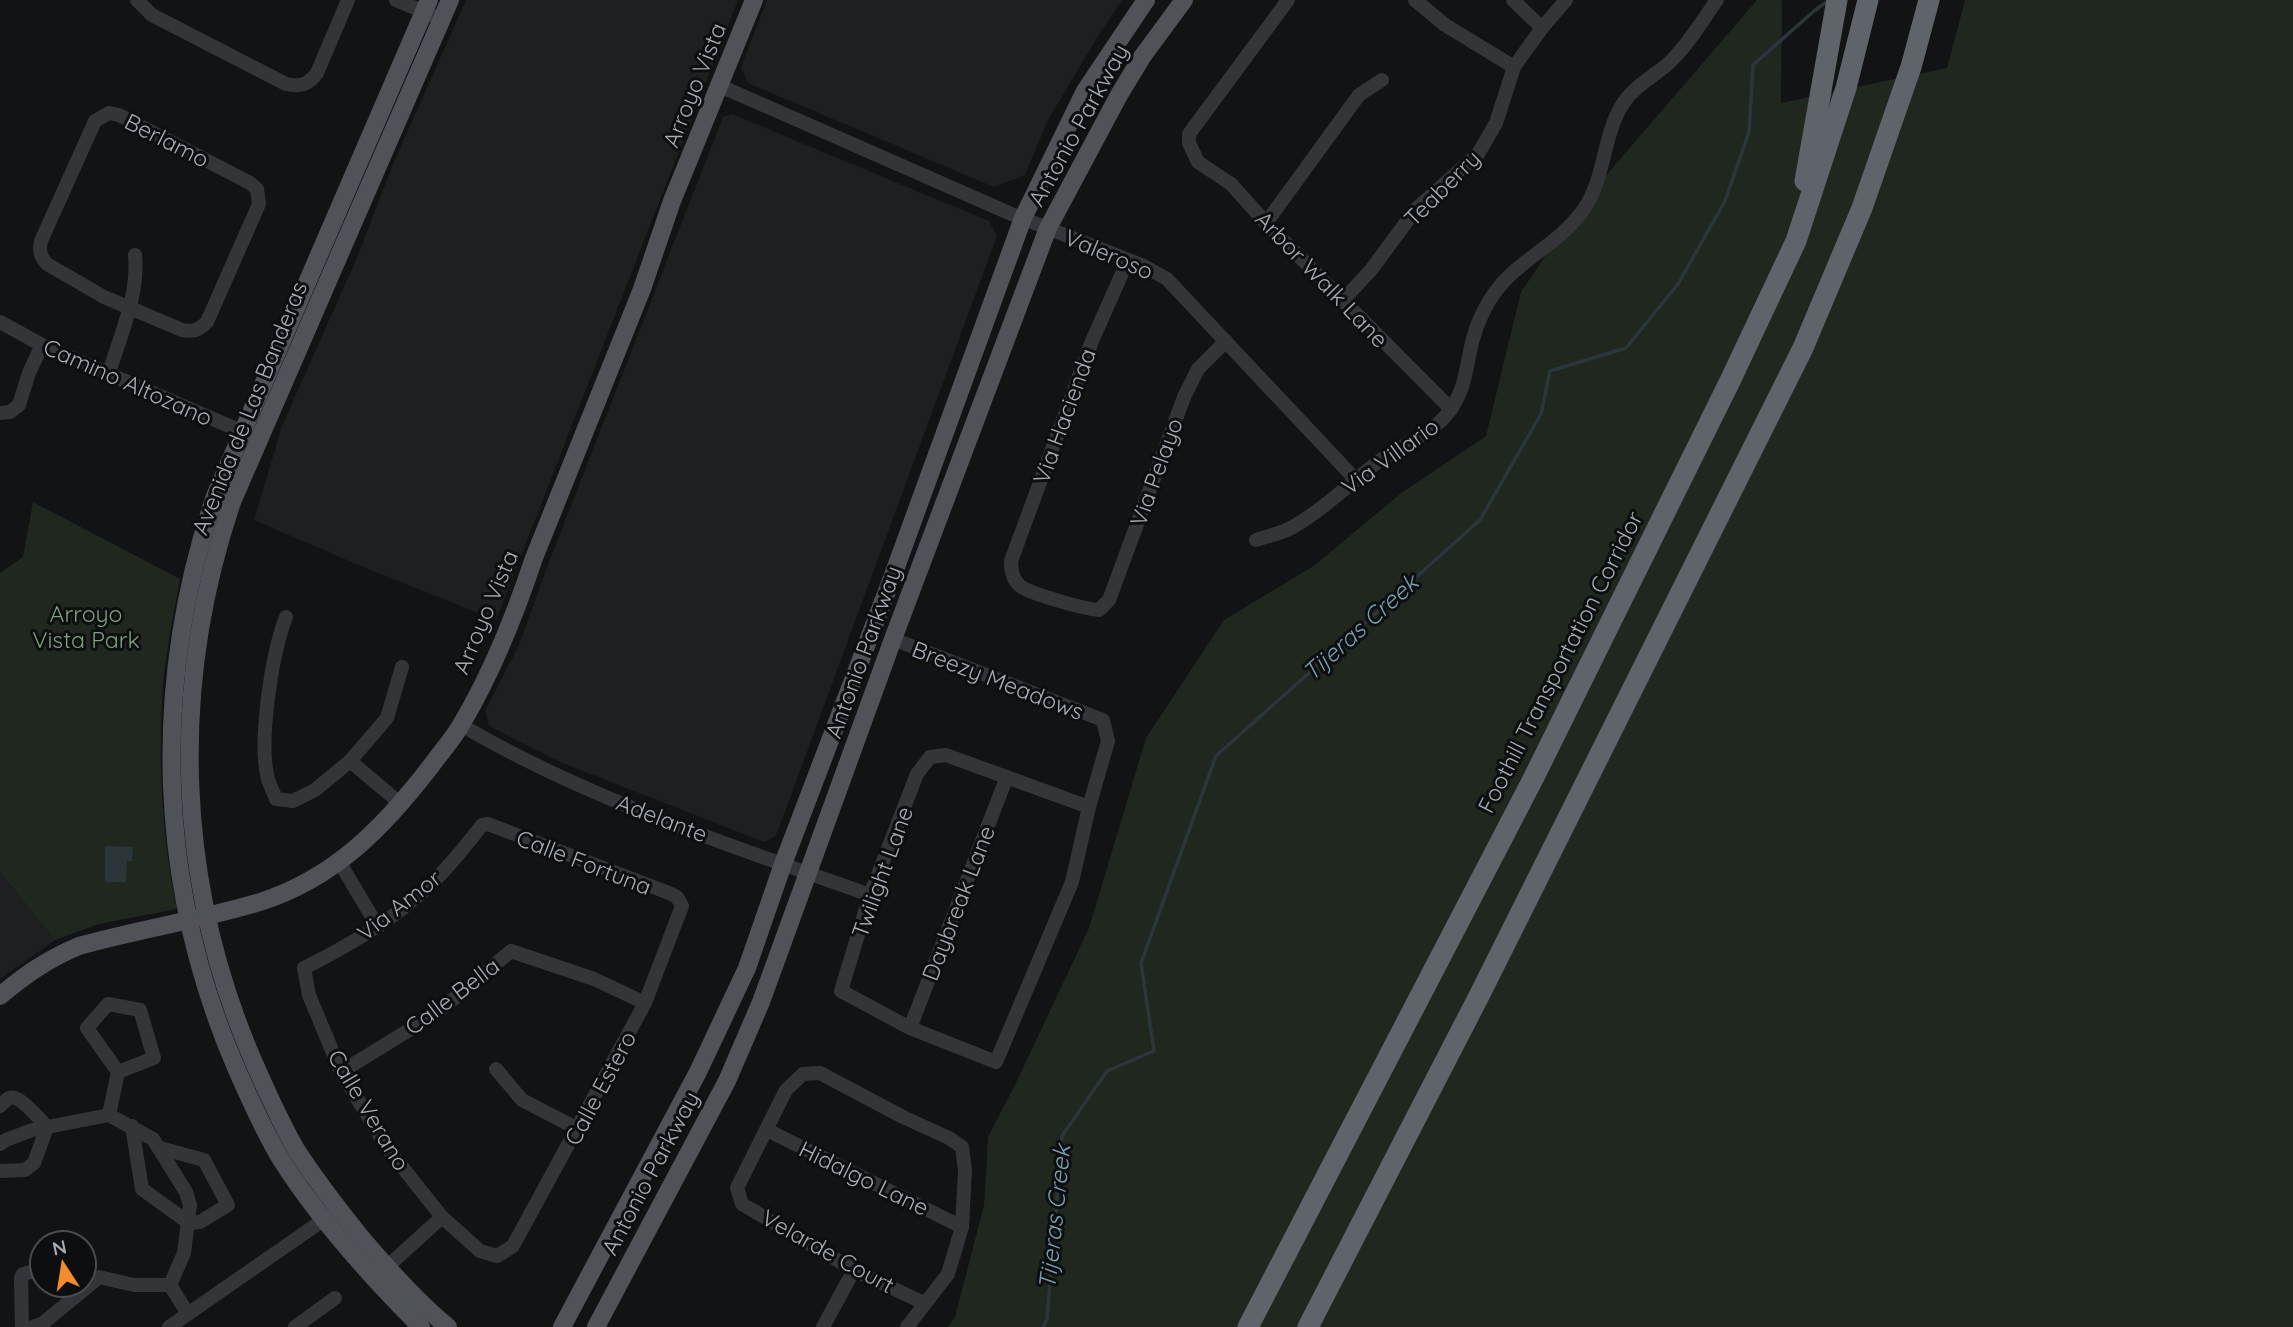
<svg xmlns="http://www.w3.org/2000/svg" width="2293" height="1327" font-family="Quicksand,sans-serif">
<rect width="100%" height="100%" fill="#121314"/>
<!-- built -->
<g fill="#1e1f21">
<polygon points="466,0 738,0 496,620 375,572 254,520 282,426 358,255 393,164"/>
<polygon points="767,0 1122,0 1096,39 1048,120 1025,175 994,187 748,83 741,67"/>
<polygon points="732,114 989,221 997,236 776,836 764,842 560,762 489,726 485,711 518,647 551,557 723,117"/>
<polygon points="0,872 55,940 0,979"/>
</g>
<!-- green -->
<g fill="#1f271f">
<polygon points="1757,0 1782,0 1781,103 1947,68 1965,0 2293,0 2293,1327 948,1327 955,1317 984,1205 988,1137 1016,1083 1089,928 1146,738 1224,620 1315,565 1400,494 1486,436 1521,292 1578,208"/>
<path d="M33,502L180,579C174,614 166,650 163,685C158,760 161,835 177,909L99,924L55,940L0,872V573L23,557Z"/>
</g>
<!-- water -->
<polygon fill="#2b363a" points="105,846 133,847 132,861 127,861 126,882 105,882"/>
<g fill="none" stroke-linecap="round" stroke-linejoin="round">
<!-- stream -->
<polyline stroke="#2b363a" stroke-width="3.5" points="1043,1327 1047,1319 1062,1136 1107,1071 1154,1051 1141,963 1216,756 1480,520 1541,414 1550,371 1626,348 1678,284 1725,201 1749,132 1753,65 1814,11 1828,1"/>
<!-- minor -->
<g stroke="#333539" stroke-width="14">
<path d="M137,0L152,15L286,84C300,87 308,85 317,73L348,0"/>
<polyline points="396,0 434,16"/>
<polyline points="1288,0 1189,134 1189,143 1198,162 1231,184 1266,223 1451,409"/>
<polyline points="1415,0 1445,25 1514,67"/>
<polyline points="1513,0 1542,28"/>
<polyline points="720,86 1009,213 1144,266 1167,279 1356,480"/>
<path d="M109,113L119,115L250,183L257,189L259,204L207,322C198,331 193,332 182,330L104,297L47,264C40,256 39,251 41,241L95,121Z"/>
<polyline points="1266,223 1359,95 1382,80"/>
<path d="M1128,260L1092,341L1011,561C1011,570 1012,579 1020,586C1030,594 1085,609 1099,610L1109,600L1184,397L1198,369L1226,341"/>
<polyline points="1343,300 1371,270 1416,209 1478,154 1496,123 1514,67 1542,28 1566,0"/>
<polyline points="0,322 42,345 250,435"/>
<path d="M109,373C120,336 139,295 135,255"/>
<polyline points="0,413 10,412 19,405 29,373 42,345"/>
<path d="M1256,540C1267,536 1280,534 1291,528C1323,510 1350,483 1379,461C1404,443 1432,436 1451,409C1467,385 1466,364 1473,339C1477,323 1486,304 1496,291C1519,260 1558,244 1581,213C1605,183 1602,138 1622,105C1634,86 1653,77 1669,63C1688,45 1702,21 1717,0"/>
<path d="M286,617C272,653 258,742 268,779C270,786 274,793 276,799L293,801L315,790L350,761L387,718L402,667"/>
<polyline points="893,639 1103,720 1108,741 1089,807 1072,882 996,1062 910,1028 841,991 870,895 917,774 930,757 946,755 1089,807"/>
<path d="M461,725C589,800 732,846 870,895"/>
<polyline points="350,761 401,804"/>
<path d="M488,824L669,893L677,897L682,906L645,1003L513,1246L497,1256L480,1251L442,1217L388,1149L341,1072L309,995L304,968C342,949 380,928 413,900C439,879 461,852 482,825Z"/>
<polyline points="340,863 378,927"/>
<polygon points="108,1004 140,1010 154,1058 118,1072 87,1028"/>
<polyline points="910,1028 1006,779"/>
<polyline points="496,1069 522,1100 578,1129"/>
<polyline points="341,1072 438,1012 511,951 594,979 645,1003"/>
<path d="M0,1106C2,1104 7,1099 9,1098C20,1094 40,1120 47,1127L34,1163L25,1170L0,1171"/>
<polyline points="109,1115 118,1072"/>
<polyline points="132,1126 142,1189 189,1223 200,1222 228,1205 204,1160 160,1148"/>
<polyline points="767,1130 962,1227"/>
<polyline points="0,1144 6,1140 32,1130 109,1115 153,1139 186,1192 190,1205 184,1253 170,1285 134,1285 99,1277 42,1324 33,1327"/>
<polyline points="387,1267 442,1217"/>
<polyline points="170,1285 188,1314"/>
<polyline points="22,1327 21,1278 23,1274 42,1269"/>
<polyline points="169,1327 332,1214"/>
<polyline points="295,1327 335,1298"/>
<polyline points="823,1327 854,1270"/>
<polyline points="907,1327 948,1274 962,1227 965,1170 962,1147 949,1138 903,1117 820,1073 803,1074 786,1090 737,1188 742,1204 854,1270 924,1303"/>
</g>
<!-- major -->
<g stroke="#4f5358" stroke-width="18">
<path d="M0,996C26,974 48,959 79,946C139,929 201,920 260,902C335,878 384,827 431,766C441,752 454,738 462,723C493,671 515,615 534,558L642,289L672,201L754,0"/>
<path d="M421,1327C370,1276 321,1222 282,1161C264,1132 251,1101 237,1070C157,886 151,686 215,496L429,0"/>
<path d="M448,1327C416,1301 387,1268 360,1236C338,1209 316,1180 297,1151C281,1124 268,1094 255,1065C176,885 169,688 232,502L450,0"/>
<polyline points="562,1327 698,1072 747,968 783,864 892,578 1023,218 1085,91 1146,0"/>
<polyline points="596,1327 727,1081 761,1002 893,639 1048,228 1119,95 1142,57 1184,0"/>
</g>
<!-- highway -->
<g stroke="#5f646a" stroke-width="21">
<polyline points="1805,181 1837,0"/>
<polyline points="1248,1327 1533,779 1730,381 1796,241 1846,88 1868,0"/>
<polyline points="1308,1327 1480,994 1803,348 1862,208 1911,67 1929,0"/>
</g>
</g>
<g text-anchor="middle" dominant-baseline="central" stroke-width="6" stroke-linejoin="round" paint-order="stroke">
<!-- street labels -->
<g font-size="23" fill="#a4acb5" stroke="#0d0e0f">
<text transform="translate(694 85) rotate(-68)">Arroyo Vista</text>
<text transform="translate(1078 125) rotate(-61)">Antonio Parkway</text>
<text transform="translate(167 140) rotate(27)">Berlamo</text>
<text transform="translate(1442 188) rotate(-45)">Teaberry</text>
<text transform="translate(1109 254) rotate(23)">Valeroso</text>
<text transform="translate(1322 279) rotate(46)">Arbor Walk Lane</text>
<text transform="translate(128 382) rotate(24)">Camino Altozano</text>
<text transform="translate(249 408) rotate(-68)">Avenida de Las Banderas</text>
<text transform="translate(1064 416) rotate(-70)">Via Hacienda</text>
<text transform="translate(1390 456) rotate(-36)">Via Villario</text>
<text transform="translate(1156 472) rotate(-70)">Via Pelayo</text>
<text transform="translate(485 612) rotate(-67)">Arroyo Vista</text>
<text transform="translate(863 652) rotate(-70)">Antonio Parkway</text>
<text transform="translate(1560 662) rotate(-63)">Foothill Transportation Corridor</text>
<text transform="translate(998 680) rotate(21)">Breezy Meadows</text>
<text transform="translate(662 818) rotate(21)">Adelante</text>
<text transform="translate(584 862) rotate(21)">Calle Fortuna</text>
<text transform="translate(882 872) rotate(-70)">Twilight Lane</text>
<text transform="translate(958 903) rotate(-69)">Daybreak Lane</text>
<text transform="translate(399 905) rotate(-38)">Via Amor</text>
<text transform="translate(452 996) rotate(-37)">Calle Bella</text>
<text transform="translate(600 1088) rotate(-62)">Calle Estero</text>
<text transform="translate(369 1110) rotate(59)">Calle Verano</text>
<text transform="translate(650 1173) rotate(-62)">Antonio Parkway</text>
<text transform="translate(864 1178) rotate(26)">Hidalgo Lane</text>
<text transform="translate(828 1251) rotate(29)">Velarde Court</text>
</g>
<!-- park labels -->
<g font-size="23" fill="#7fa07b" stroke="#0d0e0f">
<text x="86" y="613">Arroyo<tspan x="86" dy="26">Vista Park</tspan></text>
</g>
<!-- water labels -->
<g font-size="24" font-style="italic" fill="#7aa1b0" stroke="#0d0e0f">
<text transform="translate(1360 627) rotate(-42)">Tijeras Creek</text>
<text transform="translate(1054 1217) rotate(-84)">Tijeras Creek</text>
</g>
</g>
<!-- north arrow -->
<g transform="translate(63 1264) rotate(348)"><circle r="33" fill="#0d0e0f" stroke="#494d51" stroke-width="2"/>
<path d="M0-5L12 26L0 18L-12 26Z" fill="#f28c2c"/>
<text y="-10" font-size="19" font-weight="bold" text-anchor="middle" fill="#a4acb5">N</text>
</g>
</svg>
